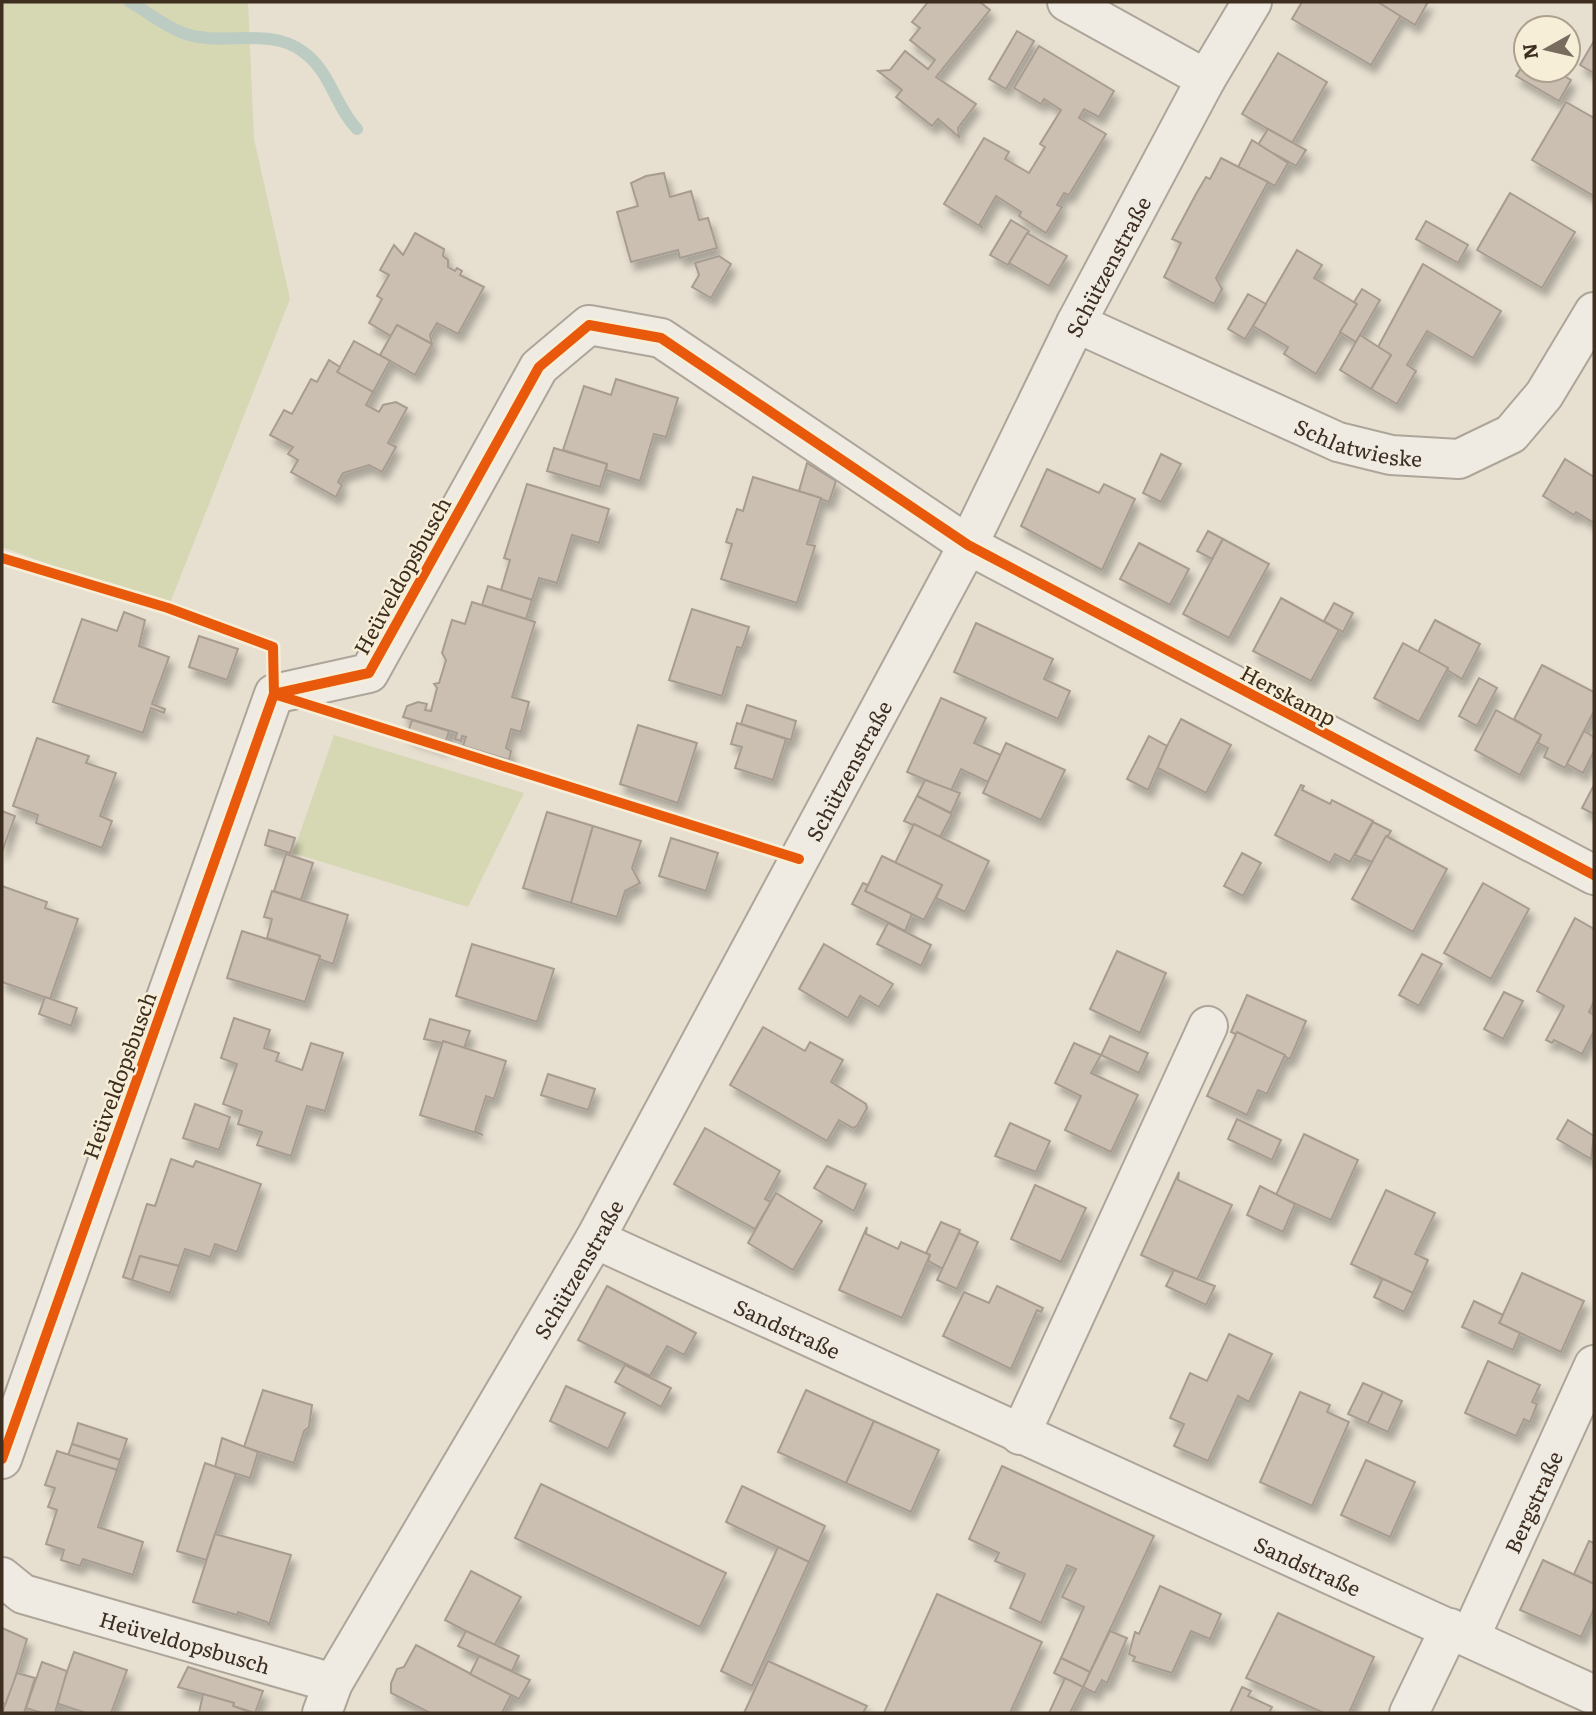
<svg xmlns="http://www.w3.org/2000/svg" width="1596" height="1715" font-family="Literata,serif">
<defs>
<filter id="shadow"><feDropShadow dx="4.5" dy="8" stdDeviation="3.5" flood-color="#0004"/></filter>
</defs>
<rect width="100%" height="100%" fill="#e7e0d1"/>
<!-- green -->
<g fill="#d6d7b3">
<polygon points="2,2 248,2 254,139 290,299 168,608 2,547"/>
<polygon points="334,735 524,793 468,907 293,853"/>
</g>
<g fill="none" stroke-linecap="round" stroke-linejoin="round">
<!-- stream -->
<path stroke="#bcccc2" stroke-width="12" d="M130,2C148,12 167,28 186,34C222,46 269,27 302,51C331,71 334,105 357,129"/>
</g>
<!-- building -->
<g fill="#cbbfb2" stroke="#a89c90" stroke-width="2" filter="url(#shadow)">
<polygon points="928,2 980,2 990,10 936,77 976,104 958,128 959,137 938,119 932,126 896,97 902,90 878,71 890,70 905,51 928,69 935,60 910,40 920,28 912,22"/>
<polygon points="1302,2 1378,2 1401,15 1371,65 1292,19"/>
<polygon points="1378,2 1428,2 1415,25"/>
<polygon points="1017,31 1034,41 1006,89 989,79"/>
<polygon points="1594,41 1594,73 1580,65"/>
<polygon points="1039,46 1114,91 1099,117 1084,109 1079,118 1106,134 1069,195 1064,193 1057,205 1062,207 1046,233 1019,216 1021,212 996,196 980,224 983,228 944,204 984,138 1009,152 1005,159 1029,173 1045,147 1040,144 1061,110 1044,99 1041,104 1014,88"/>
<polygon points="1278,53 1327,82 1292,143 1242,114"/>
<polygon points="1526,60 1526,70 1554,70 1571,80 1559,101 1516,76"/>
<polygon points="1566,102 1594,118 1594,196 1532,160"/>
<polygon points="1268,129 1306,150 1296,166 1258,145"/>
<polygon points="1252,140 1288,163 1275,186 1238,167"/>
<polygon points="1221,158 1268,182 1216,278 1222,289 1214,304 1164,277 1181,243 1172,239 1196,194 1206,177 1210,179"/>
<polygon points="664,173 670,197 691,191 699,220 708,218 717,248 680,258 678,250 631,262 617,212 638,206 631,183 646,176"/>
<polygon points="1510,193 1575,232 1542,288 1477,250"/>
<polygon points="1011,220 1029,231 1008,265 990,255"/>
<polygon points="1426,221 1468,245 1458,263 1416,239"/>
<polygon points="415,233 444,249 443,256 448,260 448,267 455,271 457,268 462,271 460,275 484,287 458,334 437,323 430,335 432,344 397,325 391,336 369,323 382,299 377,296 389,275 380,270 394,245 403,255"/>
<polygon points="1027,233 1067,256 1049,286 1009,263"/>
<polygon points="1297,250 1322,265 1314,278 1357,304 1316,374 1284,354 1288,347 1253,326"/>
<polygon points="719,256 731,264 711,298 692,287 699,275 695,263"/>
<polygon points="1423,264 1501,311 1473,358 1427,331 1407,365 1416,371 1397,404 1371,389 1391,355 1378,347"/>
<polygon points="1362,289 1380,300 1356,342 1340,332 1357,304 1354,302"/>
<polygon points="1248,294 1266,304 1245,339 1228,329"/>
<polygon points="397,325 432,344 415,375 380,355"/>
<polygon points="1360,335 1391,355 1371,389 1340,370"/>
<polygon points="354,341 390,361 373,392 337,372"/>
<polygon points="329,360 340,367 337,372 373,392 366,405 379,412 383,405 396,402 407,408 388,443 396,447 382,472 369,465 343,473 338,482 342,485 336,497 291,472 298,460 288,454 293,447 270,435 284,410 292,414 311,379 317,382"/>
<polygon points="616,379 678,398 666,437 654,434 640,481 606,470 607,464 563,450 584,386 611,395"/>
<polygon points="554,448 607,464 600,487 547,471"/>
<polygon points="1161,454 1181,464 1161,502 1143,493"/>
<polygon points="1565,459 1594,477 1594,523 1576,512 1574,515 1543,496"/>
<polygon points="807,463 836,481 829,502 799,491"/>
<polygon points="1047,469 1099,493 1104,484 1135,499 1102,570 1021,526"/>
<polygon points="753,477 821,498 807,544 815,546 797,603 721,579 732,544 726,542 737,509 743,511"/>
<polygon points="527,484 609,509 599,543 572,535 557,583 539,578 532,600 501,590 510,560 504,558"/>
<polygon points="1208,531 1223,539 1212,559 1197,551"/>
<polygon points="1223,539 1269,564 1229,638 1183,614"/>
<polygon points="1139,543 1189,569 1170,605 1120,579"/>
<polygon points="488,586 532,600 526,619 482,605"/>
<polygon points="1281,598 1339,630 1311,681 1253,651"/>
<polygon points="472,602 535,622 512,697 529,702 521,732 511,729 506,748 511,751 509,760 463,746 466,737 462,736 461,741 455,739 457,733 403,717 407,706 418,702 427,704 425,710 431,711 437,688 434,684 439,683 446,660 442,653 452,620 465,624"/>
<polygon points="1334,603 1353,613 1343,632 1324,621"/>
<polygon points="692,609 749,627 742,648 737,647 722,696 669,680"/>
<polygon points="124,612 145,620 139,646 169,657 152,704 165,709 164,713 151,708 143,733 53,702 82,619 117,631"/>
<polygon points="1435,620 1480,644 1462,679 1418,652"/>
<polygon points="976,623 1053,659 1044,679 1070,691 1058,719 954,672"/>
<polygon points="199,636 238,649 227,680 189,667"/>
<polygon points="1403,643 1448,668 1419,722 1374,698"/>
<polygon points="1542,665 1594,692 1594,711 1565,768 1544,757 1548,748 1538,743 1541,735 1514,719"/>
<polygon points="1479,678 1497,688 1477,726 1459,716"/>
<polygon points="941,698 986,718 974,743 1001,755 988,782 961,769 951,791 907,772"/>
<polygon points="747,705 796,721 791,740 741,724"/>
<polygon points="1496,710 1541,735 1520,775 1475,750"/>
<polygon points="1181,719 1231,745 1206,793 1156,767"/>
<polygon points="412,720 449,731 444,747 407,735"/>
<polygon points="737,723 786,739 773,780 735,768 742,747 731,744"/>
<polygon points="638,725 697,743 678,803 620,784"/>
<polygon points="1584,731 1594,737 1594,751 1583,773 1567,764"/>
<polygon points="1149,736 1167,746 1148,790 1127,779"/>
<polygon points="37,738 89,756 86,763 116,773 100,816 112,821 102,848 36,823 38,815 13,806"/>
<polygon points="1006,743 1065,770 1041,820 983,793"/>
<polygon points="925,780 960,793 951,813 917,796"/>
<polygon points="1301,785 1304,786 1302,790 1330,804 1332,800 1373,821 1350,862 1335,854 1330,863 1275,835"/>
<polygon points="1594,785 1594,814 1582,808"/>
<polygon points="917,796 952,814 940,837 904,821"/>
<polygon points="2,811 15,816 2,852"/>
<polygon points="547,812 593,826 571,903 523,888"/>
<polygon points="1373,822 1391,831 1372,862 1355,855"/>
<polygon points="914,824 989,861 965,912 936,898 942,885 895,863"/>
<polygon points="593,826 641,841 632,868 640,883 625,891 617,917 571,903"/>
<polygon points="269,830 295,838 290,853 265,845"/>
<polygon points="1386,836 1447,869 1413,932 1352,899"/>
<polygon points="671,838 718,853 706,891 659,876"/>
<polygon points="1242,853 1261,863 1243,896 1224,886"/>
<polygon points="286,854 313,863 301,900 274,891"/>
<polygon points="882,856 942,885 924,920 865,891"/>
<polygon points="863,883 868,885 865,891 912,914 905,931 852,904"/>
<polygon points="1483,883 1529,909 1491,979 1444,953"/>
<polygon points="2,886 47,902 45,908 78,919 50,999 2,982"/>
<polygon points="272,891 348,915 333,964 319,959 320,956 267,938 272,919 264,917"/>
<polygon points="1575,918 1594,929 1594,1001 1589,1012 1594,1015 1594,1031 1582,1054 1554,1040 1552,1043 1546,1040 1564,1006 1537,991"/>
<polygon points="888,923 931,945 921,966 877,944"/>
<polygon points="242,931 320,956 305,1002 227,978"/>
<polygon points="472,944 554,969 537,1022 456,996"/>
<polygon points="824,944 893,984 879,1007 860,996 848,1018 799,989"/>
<polygon points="1117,951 1166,973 1140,1033 1090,1009"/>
<polygon points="1422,954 1442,964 1419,1006 1399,995"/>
<polygon points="1504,992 1523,1001 1503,1039 1484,1029"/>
<polygon points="1247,995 1306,1021 1290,1059 1231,1032"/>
<polygon points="45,997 77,1008 71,1026 39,1014"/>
<polygon points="234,1018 270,1030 264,1048 279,1053 276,1061 302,1070 311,1043 343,1053 325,1111 307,1106 291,1156 257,1145 262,1132 238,1124 242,1111 223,1104 237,1064 221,1058"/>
<polygon points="430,1019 470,1031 464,1048 424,1039"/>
<polygon points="763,1027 805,1051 810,1042 843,1060 831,1082 866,1104 867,1108 857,1126 853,1128 839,1120 827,1141 730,1085"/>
<polygon points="1237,1032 1285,1055 1267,1094 1258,1090 1247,1115 1207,1096"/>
<polygon points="1110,1036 1148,1053 1139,1073 1101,1055"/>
<polygon points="443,1041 506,1061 494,1099 486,1096 475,1131 483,1135 420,1115"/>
<polygon points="1074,1043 1101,1055 1091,1073 1138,1095 1111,1152 1065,1130 1081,1096 1055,1083"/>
<polygon points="548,1074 595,1089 588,1110 541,1095"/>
<polygon points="195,1104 230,1117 219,1150 183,1138"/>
<polygon points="1237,1119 1281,1140 1272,1160 1228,1139"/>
<polygon points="1568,1120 1594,1136 1591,1159 1557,1139"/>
<polygon points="1010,1123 1050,1141 1036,1172 995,1156"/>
<polygon points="705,1128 780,1171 765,1199 771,1202 755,1229 674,1184"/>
<polygon points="1304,1134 1358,1160 1331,1220 1276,1195"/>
<polygon points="171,1159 193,1167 196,1161 261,1184 237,1252 215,1244 210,1257 185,1249 179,1266 140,1256 132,1280 123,1277 147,1204 155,1206"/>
<polygon points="827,1166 866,1184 854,1211 814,1188"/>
<polygon points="1179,1172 1178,1180 1232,1205 1197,1280 1141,1255"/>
<polygon points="1035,1185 1086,1208 1061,1262 1011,1239"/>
<polygon points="1260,1186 1295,1204 1283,1232 1247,1215"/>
<polygon points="1386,1190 1435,1213 1415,1254 1428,1260 1413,1293 1351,1264"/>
<polygon points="776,1193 822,1221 793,1270 748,1243"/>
<polygon points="941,1222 960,1230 943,1269 928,1261 930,1255 926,1253"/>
<polygon points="867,1227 866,1234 898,1249 901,1242 930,1255 902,1318 839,1290"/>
<polygon points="959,1233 978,1242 957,1289 937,1280"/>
<polygon points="140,1256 179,1266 170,1293 132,1280"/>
<polygon points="1174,1270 1215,1286 1206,1305 1166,1286"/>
<polygon points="1522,1273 1584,1301 1561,1352 1499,1323"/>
<polygon points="1377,1276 1413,1293 1404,1312 1374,1297 1382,1280"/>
<polygon points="607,1286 696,1333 684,1355 667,1346 650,1376 578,1340"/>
<polygon points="997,1286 1043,1308 1041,1312 1037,1310 1011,1369 943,1336 964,1292 989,1303"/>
<polygon points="1474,1301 1503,1315 1499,1323 1520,1333 1513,1350 1462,1327"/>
<polygon points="1229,1334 1272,1354 1249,1402 1238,1396 1208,1461 1174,1446 1184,1424 1170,1418 1190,1373 1207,1381"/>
<polygon points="1488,1361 1540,1385 1532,1402 1537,1404 1530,1422 1524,1419 1516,1436 1465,1413"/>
<polygon points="625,1365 671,1388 661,1407 615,1382"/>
<polygon points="1363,1383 1383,1392 1368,1423 1348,1414"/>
<polygon points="566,1386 625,1413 608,1449 550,1421"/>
<polygon points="263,1390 312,1405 309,1427 304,1431 294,1463 244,1447"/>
<polygon points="806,1390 874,1421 846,1483 778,1452"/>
<polygon points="1300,1392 1330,1405 1327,1412 1349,1422 1312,1506 1260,1482"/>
<polygon points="1383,1392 1402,1401 1388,1432 1368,1423"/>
<polygon points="874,1421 939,1450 911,1512 846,1483"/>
<polygon points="78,1423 127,1439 120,1460 72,1444"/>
<polygon points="222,1438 258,1452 250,1478 215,1467"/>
<polygon points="72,1444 120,1460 117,1470 68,1455"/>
<polygon points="57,1451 117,1470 98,1527 143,1542 133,1575 83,1559 80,1566 61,1560 64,1550 46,1544 57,1510 48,1507 55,1488 45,1485"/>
<polygon points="1366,1460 1415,1482 1390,1537 1341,1515"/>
<polygon points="205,1463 236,1474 206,1560 177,1551"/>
<polygon points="1002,1466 1154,1536 1090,1672 1061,1658 1084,1607 1062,1597 1076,1569 1067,1565 1041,1623 1010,1608 1025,1574 995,1561 999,1553 969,1539"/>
<polygon points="541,1484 726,1573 700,1627 515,1538"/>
<polygon points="742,1486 825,1526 809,1562 726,1522"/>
<polygon points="215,1534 291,1555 269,1625 267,1622 238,1612 237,1615 193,1602"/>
<polygon points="1589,1541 1594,1543 1594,1584 1574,1574"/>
<polygon points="778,1547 809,1562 752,1686 721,1671"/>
<polygon points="1543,1560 1594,1584 1594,1609 1581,1637 1520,1610"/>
<polygon points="471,1571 521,1597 494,1646 445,1620"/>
<polygon points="1160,1586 1221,1614 1210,1639 1191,1631 1172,1673 1133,1661 1135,1657 1129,1654 1135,1632 1139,1634"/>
<polygon points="937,1594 1042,1642 1010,1713 884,1713"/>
<polygon points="1278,1613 1374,1657 1349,1713 1324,1713 1246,1678"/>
<polygon points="2,1628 27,1639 7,1705 2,1703"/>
<polygon points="466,1631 519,1656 512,1671 458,1646"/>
<polygon points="1110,1631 1127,1638 1107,1683 1102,1680 1095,1693 1083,1687"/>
<polygon points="416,1645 511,1695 502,1713 430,1713 391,1693 391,1683 397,1669 404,1667"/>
<polygon points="74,1652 127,1670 111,1713 86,1713 56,1703"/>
<polygon points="479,1656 530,1680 519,1699 470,1674"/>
<polygon points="1061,1658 1090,1672 1083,1687 1054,1673"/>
<polygon points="768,1661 867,1706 863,1713 744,1713"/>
<polygon points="42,1662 67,1671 55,1713 42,1713 26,1708"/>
<polygon points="188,1667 263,1691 255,1713 233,1706 234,1703 178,1687"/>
<polygon points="17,1673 35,1678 24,1713 2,1713"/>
<polygon points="1065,1678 1083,1687 1070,1713 1049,1713"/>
<polygon points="1242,1687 1251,1691 1248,1696 1272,1707 1269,1713 1230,1713"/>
<polygon points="203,1694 234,1703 233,1706 252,1713 199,1713"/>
</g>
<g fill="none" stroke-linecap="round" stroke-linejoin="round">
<defs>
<g id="minor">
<polyline points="1067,2 1206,79"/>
<path id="s1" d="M1076,323L1338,442L1391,455L1459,459L1511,434L1544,395L1594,312"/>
<path id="s2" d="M595,1239L1594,1695"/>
<polyline points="1020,1435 1208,1026"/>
<polyline points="2,1459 274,694 369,673 539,367 589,325 661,338 968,545 1594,875"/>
<path id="s3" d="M2,1577L23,1594L333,1683"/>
<path id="s4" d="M1470,1637L1594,1365"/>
<path id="s5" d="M322,1713L333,1683L595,1239L968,545L1076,323L1206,79L1252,2"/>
<polyline points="1409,1713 1450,1628"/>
</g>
</defs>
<!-- minor casing -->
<use href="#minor" stroke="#ada599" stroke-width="42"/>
<!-- minor -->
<use href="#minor" stroke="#efebe3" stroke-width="38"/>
<defs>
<g id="cycleway">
<polyline points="2,558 168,608 273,647 274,694 799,859"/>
<polyline points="2,1459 274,694 369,673 539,367 589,325 661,338 968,545 1594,875"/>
</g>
</defs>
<!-- cycleway casing -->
<use href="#cycleway" stroke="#f7eed8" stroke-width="15"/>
<!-- cycleway -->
<use href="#cycleway" stroke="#e8590c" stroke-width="10"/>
</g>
<g text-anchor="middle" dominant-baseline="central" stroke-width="5" stroke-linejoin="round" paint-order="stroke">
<!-- street labels -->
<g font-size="21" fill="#3d2e20" stroke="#f7eed8">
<text stroke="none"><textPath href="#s5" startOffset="1647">Schützenstraße</textPath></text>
<text stroke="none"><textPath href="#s1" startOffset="308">Schlatwieske</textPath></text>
<text transform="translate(401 575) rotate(-61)">Heüveldopsbusch</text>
<text transform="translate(1289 694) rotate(28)">Herskamp</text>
<text stroke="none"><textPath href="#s5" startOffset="1080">Schützenstraße</textPath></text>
<text transform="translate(118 1075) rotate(-70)">Heüveldopsbusch</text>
<text stroke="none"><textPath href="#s5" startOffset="513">Schützenstraße</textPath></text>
<text stroke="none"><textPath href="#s2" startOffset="212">Sandstraße</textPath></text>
<text stroke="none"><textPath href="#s4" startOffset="149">Bergstraße</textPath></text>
<text stroke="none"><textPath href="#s2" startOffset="784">Sandstraße</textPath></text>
<text stroke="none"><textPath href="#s3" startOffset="196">Heüveldopsbusch</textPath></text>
</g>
</g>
<!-- border -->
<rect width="1596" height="1715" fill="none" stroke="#3d2e20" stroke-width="7"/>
<!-- north arrow -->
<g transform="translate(1547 49) rotate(262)"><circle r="33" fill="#f7eed8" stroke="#ada18e" stroke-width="2"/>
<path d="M0-5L12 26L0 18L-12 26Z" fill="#786c5e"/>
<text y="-10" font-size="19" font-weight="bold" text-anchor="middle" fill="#3d2e20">N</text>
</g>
</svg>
